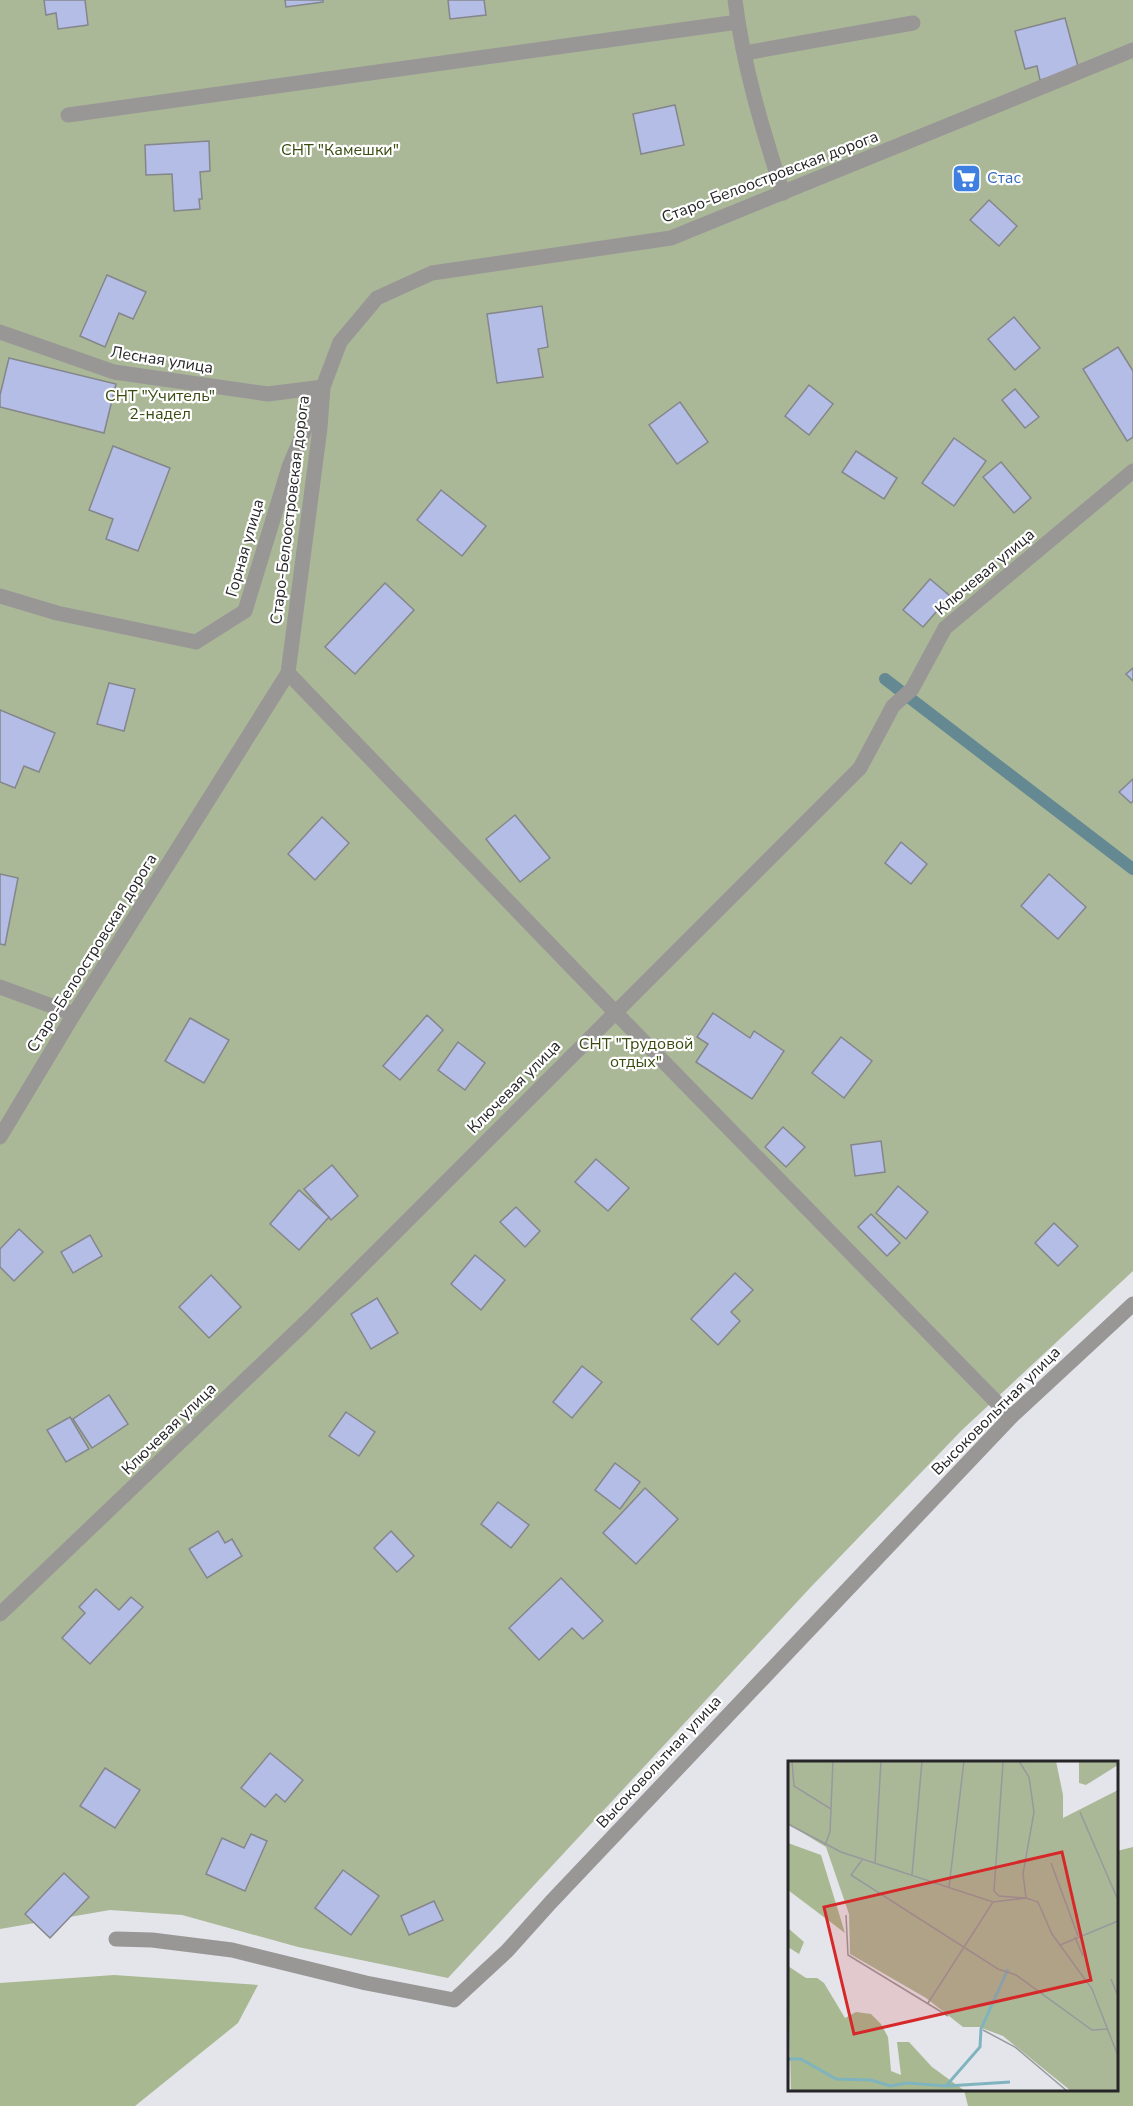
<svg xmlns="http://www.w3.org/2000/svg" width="1133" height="2106" font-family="'Nunito Sans',sans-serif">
<rect width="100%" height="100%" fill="#e4e5ea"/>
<!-- green -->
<polygon fill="#aab898" points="0,0 1133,0 1133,1271 962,1430 809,1589 448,1978 298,1947 182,1915 110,1910 0,1929"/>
<!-- forest -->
<g fill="#a8b891">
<polygon points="1133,1847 1133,2106 968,2106 964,2090 1116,2090 1117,1851"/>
<polygon points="114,1975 258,1985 238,2023 135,2106 0,2106 0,1983"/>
</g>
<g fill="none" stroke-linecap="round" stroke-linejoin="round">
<!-- stream -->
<polyline stroke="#648992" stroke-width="12" points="885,679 1133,869"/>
</g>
<!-- building -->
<g fill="#b4bde5" stroke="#85868b" stroke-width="1.5">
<polygon points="44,0 85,0 88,25 58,29 56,13 46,15"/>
<polygon points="285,0 323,0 323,2 286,7"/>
<polygon points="448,0 484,0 486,15 450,19"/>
<polygon points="1065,18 1079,70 1040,80 1037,66 1025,69 1015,31"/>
<polygon points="675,105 684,145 641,154 633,114"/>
<polygon points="209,141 210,171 200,172 202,199 199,199 200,209 174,211 172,174 146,175 145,145"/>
<polygon points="989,200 1017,226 999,246 970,220"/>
<polygon points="107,275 146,292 133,319 119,313 105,347 80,336"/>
<polygon points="542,306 548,347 538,349 543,377 497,383 487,314"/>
<polygon points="1014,317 1040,348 1015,370 988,339"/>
<polygon points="1118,347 1133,371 1133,437 1127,441 1083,369"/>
<polygon points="9,358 116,384 104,433 0,407 0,395"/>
<polygon points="809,385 833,404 809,435 785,416"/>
<polygon points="1015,389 1039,417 1025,428 1002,400"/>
<polygon points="680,402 708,442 677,464 649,425"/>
<polygon points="954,438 986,461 954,506 922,483"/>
<polygon points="113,446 170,468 138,551 106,539 113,519 89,510"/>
<polygon points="856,451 897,478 884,499 842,472"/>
<polygon points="1001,462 1031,498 1014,513 983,477"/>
<polygon points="441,490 486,526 462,556 417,520"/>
<polygon points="930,579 950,596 923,627 903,610"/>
<polygon points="385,583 414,610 355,674 325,647"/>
<polygon points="1133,668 1133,681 1126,674"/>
<polygon points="109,683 135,689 124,731 97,724"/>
<polygon points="0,710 55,733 39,772 24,766 15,788 0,782"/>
<polygon points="1133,779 1133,801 1131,803 1119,792"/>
<polygon points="515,815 550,858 520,882 486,839"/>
<polygon points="322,817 349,843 315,880 288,854"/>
<polygon points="901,842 927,864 911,884 885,863"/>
<polygon points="0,874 18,878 5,945 0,944"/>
<polygon points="1049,874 1086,907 1058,939 1021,906"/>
<polygon points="713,1013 750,1038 754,1031 784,1051 752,1099 696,1062 708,1044 697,1037"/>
<polygon points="427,1015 443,1030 400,1080 383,1066"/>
<polygon points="190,1018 229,1040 204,1083 165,1061"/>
<polygon points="841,1037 872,1061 844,1098 812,1073"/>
<polygon points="458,1042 485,1063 465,1090 438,1070"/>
<polygon points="783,1127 805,1147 786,1167 765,1147"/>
<polygon points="881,1141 885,1172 855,1176 851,1145"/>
<polygon points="596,1159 629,1188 608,1211 575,1182"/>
<polygon points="332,1165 358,1196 331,1220 304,1189"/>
<polygon points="898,1186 928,1212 906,1239 876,1213"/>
<polygon points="299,1190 329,1217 299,1250 270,1224"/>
<polygon points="516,1207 540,1231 525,1247 500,1222"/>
<polygon points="871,1214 900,1243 887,1256 858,1227"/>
<polygon points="1054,1223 1078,1246 1058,1266 1035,1243"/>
<polygon points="19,1229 43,1252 14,1281 0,1267 0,1249"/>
<polygon points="90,1235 102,1256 73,1273 61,1252"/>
<polygon points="475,1255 505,1280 481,1310 451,1284"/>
<polygon points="735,1273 753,1290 731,1312 740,1321 718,1345 691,1319"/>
<polygon points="211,1275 241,1307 209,1338 179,1307"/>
<polygon points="377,1298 398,1333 371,1349 351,1314"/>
<polygon points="582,1366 602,1382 572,1418 553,1402"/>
<polygon points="109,1395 128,1424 92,1448 73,1419"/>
<polygon points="346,1412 375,1432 359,1456 329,1436"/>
<polygon points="70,1417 89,1449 66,1462 47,1430"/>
<polygon points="615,1463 640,1482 620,1509 595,1490"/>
<polygon points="645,1488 678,1519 636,1564 603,1533"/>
<polygon points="498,1502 529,1525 511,1548 481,1524"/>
<polygon points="218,1531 225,1543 232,1539 242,1556 207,1578 189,1549"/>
<polygon points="391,1531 414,1556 397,1572 374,1548"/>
<polygon points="561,1578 603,1621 583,1639 572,1628 539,1660 509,1628"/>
<polygon points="96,1589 119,1610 131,1597 143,1607 90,1664 62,1638 85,1613 79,1607"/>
<polygon points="270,1753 303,1780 285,1802 276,1794 265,1807 241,1788"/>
<polygon points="105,1768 140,1790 115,1828 80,1806"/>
<polygon points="251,1834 267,1841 245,1891 206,1874 222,1838 244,1848"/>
<polygon points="343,1870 379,1896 351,1935 315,1908"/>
<polygon points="64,1873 89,1897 50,1938 25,1914"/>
<polygon points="434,1901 443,1920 409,1935 401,1916"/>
</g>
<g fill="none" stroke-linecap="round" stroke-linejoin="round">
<!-- street -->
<g stroke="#999796" stroke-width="15">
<path d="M735,0C743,66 763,131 783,193"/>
<polyline points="745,53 913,23"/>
<polyline points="68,115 738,22"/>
<polyline points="0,332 114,372 268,394 323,387"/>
<polyline points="0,596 57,613 196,642 245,611 289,467 318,398"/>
<polyline points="288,673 615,1012 1011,1417"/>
<polyline points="0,987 74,1014"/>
<polyline points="0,1137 74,1014 288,673 320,428 323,387 340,342 377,298 432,273 671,238 1133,50"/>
<polyline points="0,1614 307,1321 860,768 893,706 912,689 945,628 1133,471"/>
<polyline points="116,1939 152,1940 232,1950 366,1983 454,2000 507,1951 551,1902 1011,1417 1133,1304"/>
</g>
</g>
<!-- icons -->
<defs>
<symbol id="supermarket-square" viewBox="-11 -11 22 22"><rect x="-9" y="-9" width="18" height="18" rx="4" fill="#3f7fe0" stroke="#fff"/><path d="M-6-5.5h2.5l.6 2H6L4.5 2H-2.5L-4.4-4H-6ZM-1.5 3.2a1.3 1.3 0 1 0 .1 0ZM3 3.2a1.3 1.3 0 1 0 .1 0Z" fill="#fff"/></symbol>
</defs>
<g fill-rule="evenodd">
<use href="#supermarket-square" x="950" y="162" width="33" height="33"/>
</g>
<g text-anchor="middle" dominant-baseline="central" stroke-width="4.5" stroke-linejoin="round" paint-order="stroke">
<!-- park labels -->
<g font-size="16" fill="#384c10" stroke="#fff">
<text x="340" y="150">СНТ "Камешки"</text>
<text x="160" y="396">СНТ "Учитель"<tspan x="160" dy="18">2-надел</tspan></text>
<text x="636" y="1044">СНТ "Трудовой<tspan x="636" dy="18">отдых"</tspan></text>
</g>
<!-- street labels -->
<g font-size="16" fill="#262628" stroke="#fff">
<text transform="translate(770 177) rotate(-21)">Старо-Белоостровская дорога</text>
<text transform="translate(162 360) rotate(9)">Лесная улица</text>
<text transform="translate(290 510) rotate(-83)">Старо-Белоостровская дорога</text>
<text transform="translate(245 548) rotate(-74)">Горная улица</text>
<text transform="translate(985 572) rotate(-40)">Ключевая улица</text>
<text transform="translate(92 953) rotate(-58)">Старо-Белоостровская дорога</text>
<text transform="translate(514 1087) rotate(-45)">Ключевая улица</text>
<text transform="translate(996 1411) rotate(-45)">Высоковольтная улица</text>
<text transform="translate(169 1429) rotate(-44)">Ключевая улица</text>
<text transform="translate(659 1762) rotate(-47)">Высоковольтная улица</text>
</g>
<!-- shop labels -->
<g font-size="16" fill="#366cbe" stroke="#fff" text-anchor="start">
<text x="987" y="178">Стас</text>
</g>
</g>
<!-- overview -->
<g transform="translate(788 1761)">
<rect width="330" height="330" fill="#e4e5ea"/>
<path d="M0,0H268L275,34V57L330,29V330H283L215,275L191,266H175L138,237L62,193L61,153L38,86L0,63ZM291,0H330V4L298,24L291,22Z" fill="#aab898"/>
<path d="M0,82L33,94L57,172L0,129ZM0,167L16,181L11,193L0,186ZM0,205L18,217H29L36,222L57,257L68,251L83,253L93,263L100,276L103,310L113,314L109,281H121L144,306L177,330H3Z" fill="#a8b891"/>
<path fill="none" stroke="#7fb4bf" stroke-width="3" d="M0,298H13L48,318L83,319L102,325L120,322L158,325L192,286L193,268L220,208M159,325L222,321"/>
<path fill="none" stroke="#98999c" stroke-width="1.5" d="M4,0L6,25L43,48M215,2L206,130L211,135L238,137L235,113L246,51L241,16L231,0M292,51L330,139M0,63L53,91L205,141L238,137L250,141L264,173L304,228L330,295M37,84L42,71L45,0M74,99L63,114L210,208L228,214L304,269L320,268M263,102L290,175M87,103L93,0M124,114L134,0M161,126L176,0M58,154L60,194L160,255M287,176L295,195M272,184L330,160M323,218L330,235M140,242L205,141M195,269L227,286L279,330"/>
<path fill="#d62828" fill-opacity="0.15" stroke="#d62828" stroke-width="3" d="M274,91L303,219L66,273L36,146Z"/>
<rect width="330" height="330" fill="none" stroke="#262628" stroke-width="3"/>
</g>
</svg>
